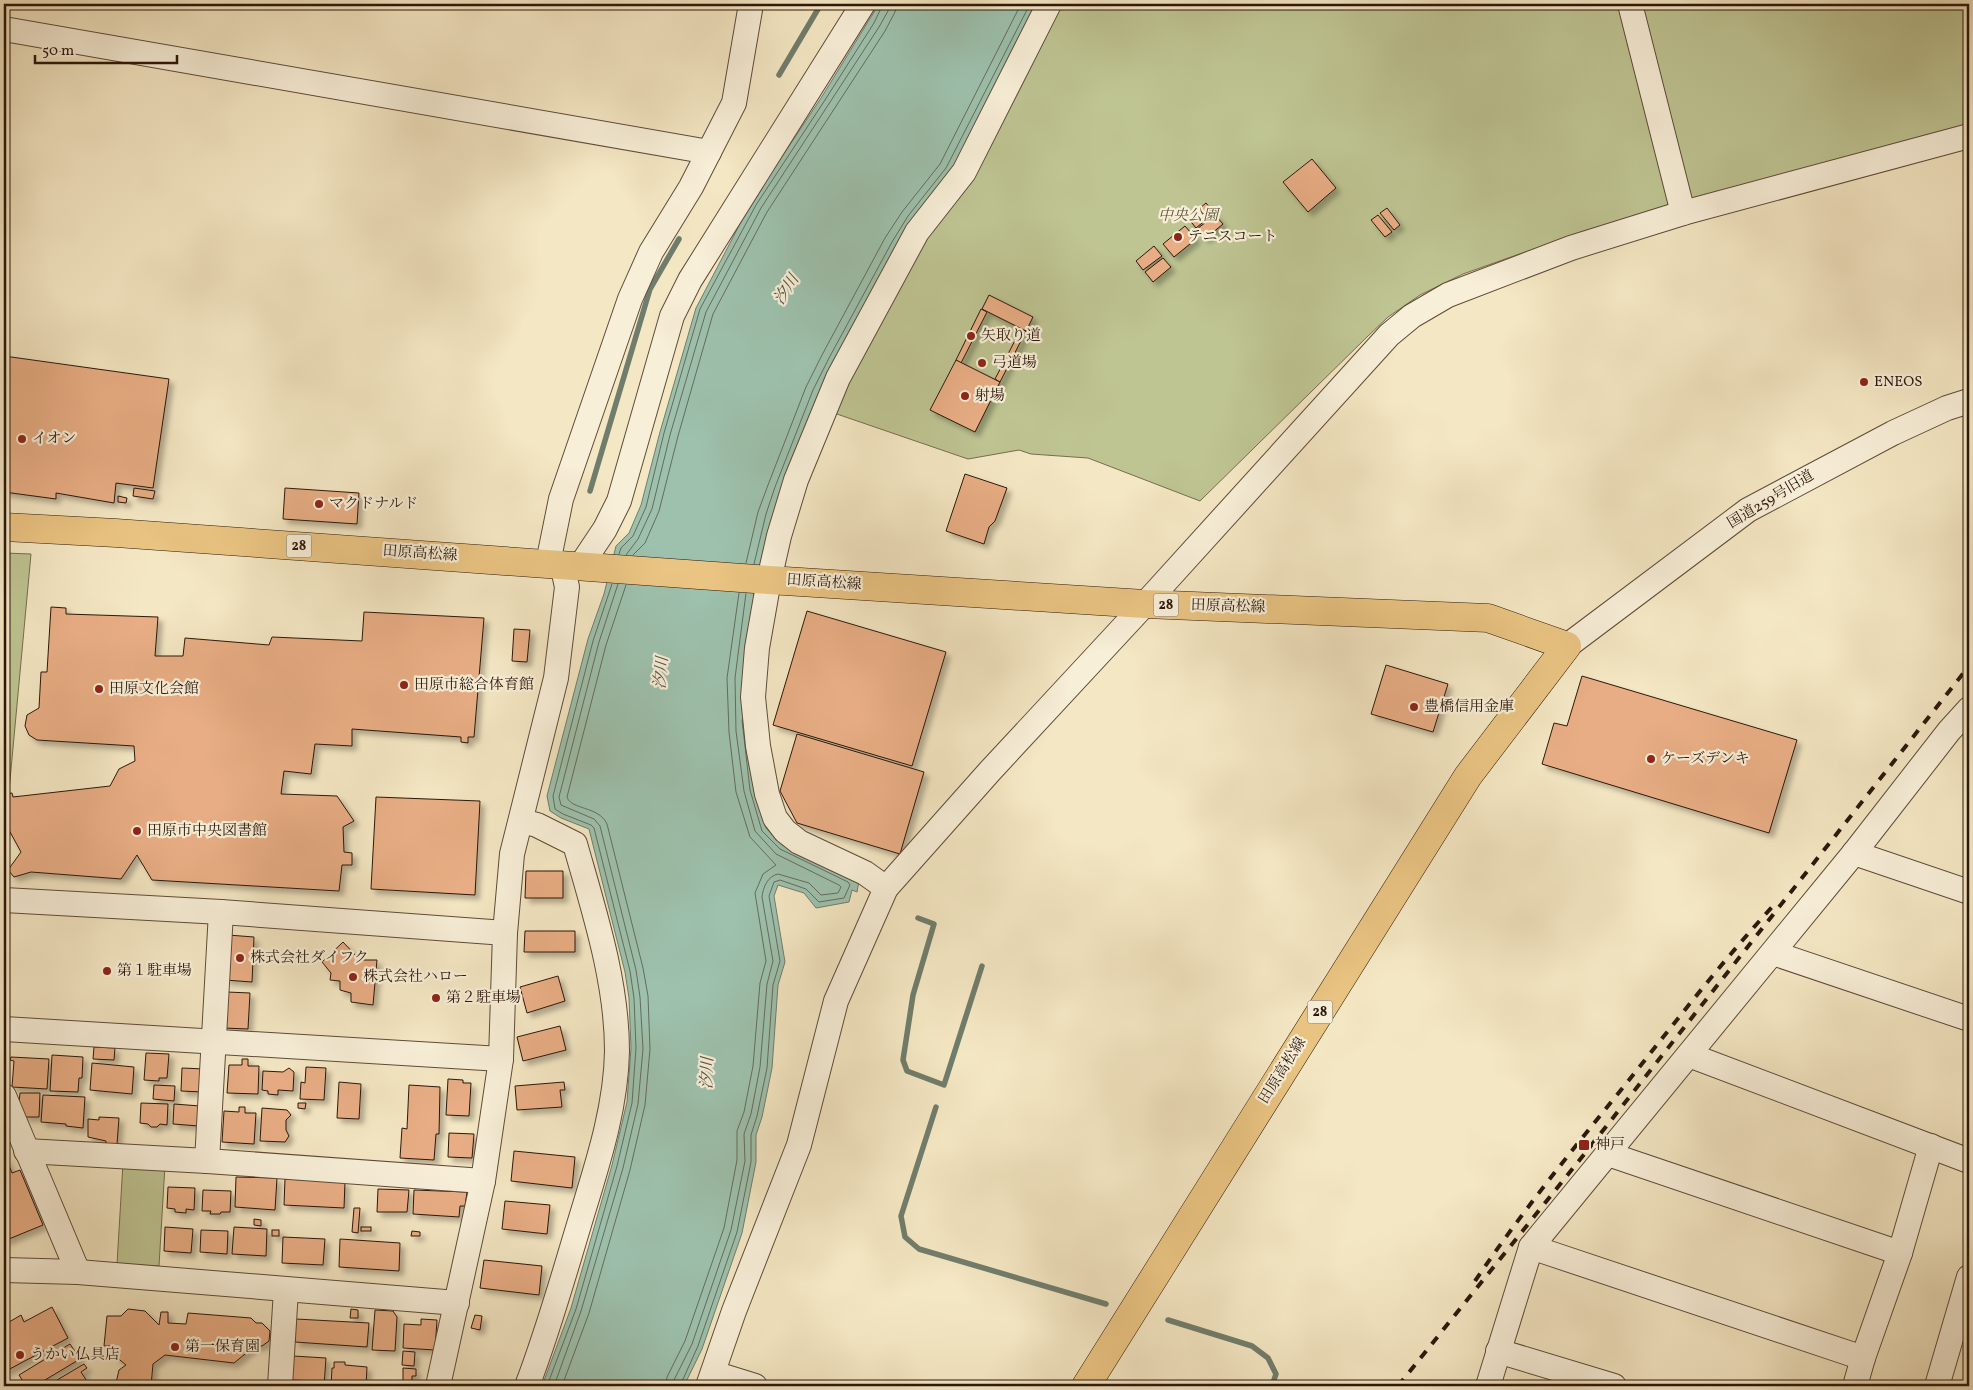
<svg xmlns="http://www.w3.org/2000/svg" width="1973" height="1390" font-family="Vollkorn,'Noto Serif JP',serif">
<defs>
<filter id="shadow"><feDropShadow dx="4.5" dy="4.5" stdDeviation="2.5" flood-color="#0004"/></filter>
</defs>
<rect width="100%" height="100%" fill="#f4e7c3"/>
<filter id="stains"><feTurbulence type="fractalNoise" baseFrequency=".004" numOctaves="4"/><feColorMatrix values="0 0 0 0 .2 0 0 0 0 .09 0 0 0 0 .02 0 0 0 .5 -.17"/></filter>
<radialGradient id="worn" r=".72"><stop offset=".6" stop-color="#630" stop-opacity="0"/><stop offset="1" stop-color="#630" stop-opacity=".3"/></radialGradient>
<!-- green -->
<g fill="#bec492" stroke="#756e4e">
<polygon points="1055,4 1969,4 1969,129 1587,230 1463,274 1420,295 1388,317 1367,337 1200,501 1088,458 1031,454 1019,450 968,459 831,412"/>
<polygon points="4,553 31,554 9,791 4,792"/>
<polygon points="123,1163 165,1165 159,1266 117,1264"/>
</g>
<!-- water -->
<polygon fill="#9dc1ad" stroke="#707d6c" points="879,4 1042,4 776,517 755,790 766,828 782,845 859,881 857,892 852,890 849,902 816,908 804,893 778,885 774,896 785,962 778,985 772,1068 762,1117 756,1135 756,1162 742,1233 702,1349 684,1386 542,1386 571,1308 612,1165 627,1102 631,1048 629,998 625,972 589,829 561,818 550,811 547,796 588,639 604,594 616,546 629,533 641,505 660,432 696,308 751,203 821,98"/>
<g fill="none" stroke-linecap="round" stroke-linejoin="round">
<!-- shore -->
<g stroke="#646c5c" stroke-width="1">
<polyline points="619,554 621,548 633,536 646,507 664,433 700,309 756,205 825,100 874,23 883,4"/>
<polyline points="626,555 638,539 652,509 670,435 706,312 761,208 879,27 888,11 889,4"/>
<polyline points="633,555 645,543 659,511 678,436 713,314 767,212 885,31 895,12 897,4"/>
<polyline points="746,563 758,512 768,485 806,387 822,355 885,238 902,212 940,164 1021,4"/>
<polyline points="754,564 766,514 775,487 813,390 829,358 892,242 908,216 946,168 1030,4"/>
<polyline points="547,1386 576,1309 617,1166 632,1103 636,1048 634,998 630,971 594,828 591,825 563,814 555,809 553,796 593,641 612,584"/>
<polyline points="554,1386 581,1311 623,1168 638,1104 643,1049 640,997 636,970 600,826 594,819 561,805 559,797 599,642 618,584"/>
<path d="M562,1386L589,1313L630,1170L645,1105L650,1049L648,996L643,968L607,824C599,806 571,810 567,797L606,645L626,585"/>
<polyline points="666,1386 667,1377 685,1341 724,1228 737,1160 737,1131 744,1112 753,1066 760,983 766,961 755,893 763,874 776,865 750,837 736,792 729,732 727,678 739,593"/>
<path d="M673,1386L674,1380L692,1344L731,1230L745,1161L744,1134L751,1114L760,1067L767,984L773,961L762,897C763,887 768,876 778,874L809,883L821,895L838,893L841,887L839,885L776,854L755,831L744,791L736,731L735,678L746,593"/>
<polyline points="680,1386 698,1346 737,1232 751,1162 751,1135 757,1116 767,1068 773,985 780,961 769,896 774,882 780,880 806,889 819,902 844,898 850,885 848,882 780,849 762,831 750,790 742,720"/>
</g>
<!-- stream -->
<g stroke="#707d6c" stroke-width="5.5">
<polyline points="779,75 821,4"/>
<polyline points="590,491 650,289 679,239"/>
<polyline points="918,918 934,924 913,995 903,1060 907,1071 944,1085 982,966"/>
<polyline points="936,1107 901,1216 905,1237 919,1249 1106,1304"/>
<polyline points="1168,1320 1252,1346 1268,1358 1276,1374 1272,1386"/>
</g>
</g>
<!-- building -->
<g fill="#e8ad84" stroke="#2c170b" filter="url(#shadow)">
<polygon points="1312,159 1336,188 1308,212 1283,182"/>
<polygon points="1206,203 1214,213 1196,228 1188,218"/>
<polygon points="1387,208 1400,225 1394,230 1380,213"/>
<polygon points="1215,215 1223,224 1205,239 1197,229"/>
<polygon points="1378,215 1392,232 1385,237 1371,220"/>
<polygon points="1185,226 1196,239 1174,257 1163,244"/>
<polygon points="1154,246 1162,256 1143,270 1136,261"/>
<polygon points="1163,258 1171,267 1153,282 1145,272"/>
<polygon points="989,295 1033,317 1026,331 982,309"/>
<polygon points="981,309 987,312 961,363 956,360"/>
<polygon points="1021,329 1026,331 1000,382 995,379"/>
<polygon points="4,356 169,379 153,488 116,483 114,503 56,493 56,499 4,492"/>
<polygon points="956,360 1000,382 975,432 930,410"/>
<polygon points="965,474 1007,488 995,521 989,527 984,544 946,531"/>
<polygon points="134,488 155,491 153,499 133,496"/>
<polygon points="285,488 359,493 357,524 283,519"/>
<polygon points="118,496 127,498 126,503 118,502"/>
<polygon points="51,607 66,608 66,614 158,617 155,656 183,656 185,638 269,645 272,637 362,641 364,612 484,618 474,737 468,737 468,743 461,742 461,737 352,729 352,746 315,744 311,774 284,771 281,794 337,796 354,821 343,827 344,852 352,853 352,865 342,865 339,891 152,880 137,855 121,879 31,872 14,877 8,870 21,852 4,821 4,794 12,793 13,797 110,786 119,769 135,761 134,746 37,740 29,735 25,726 27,715 39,708 41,672 47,672"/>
<polygon points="807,611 946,652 912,766 773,725"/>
<polygon points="514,629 530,630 527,662 512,661"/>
<polygon points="1386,665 1448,684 1433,732 1371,714"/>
<polygon points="1582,676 1797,740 1769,833 1542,764 1554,723 1567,726"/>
<polygon points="797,734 924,772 900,854 797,823 780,791"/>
<polygon points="376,797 480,801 475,895 371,889"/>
<polygon points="526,871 563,871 563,898 525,898"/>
<polygon points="525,931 575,931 575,952 524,952"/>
<polygon points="228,935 254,937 252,982 225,980"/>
<polygon points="343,942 360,960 377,960 373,1005 351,1002 351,993 340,990 340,981 330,980 331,973 322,962"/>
<polygon points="558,976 565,1001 527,1013 520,987"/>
<polygon points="227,992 250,993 248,1029 224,1028"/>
<polygon points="560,1026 566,1050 523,1061 517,1037"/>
<polygon points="94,1047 115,1048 114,1060 93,1059"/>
<polygon points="146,1053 169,1054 167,1078 159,1078 159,1081 144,1080"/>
<polygon points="52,1055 83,1057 82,1078 79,1078 78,1092 50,1091"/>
<polygon points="11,1057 49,1059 47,1089 12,1087 14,1061 10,1060"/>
<polygon points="242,1059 248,1059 248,1066 259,1066 258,1094 227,1093 229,1065 242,1065"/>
<polygon points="92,1063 134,1067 132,1094 90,1090"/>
<polygon points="306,1067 326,1068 324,1100 300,1099 301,1082 305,1083"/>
<polygon points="182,1068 204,1069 203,1092 181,1091"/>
<polygon points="289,1068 294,1072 293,1091 278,1090 278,1095 268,1094 268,1091 262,1090 263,1071 283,1072"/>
<polygon points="448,1079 463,1080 463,1083 471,1083 469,1116 446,1115"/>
<polygon points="339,1082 361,1084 359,1119 337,1118"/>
<polygon points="564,1082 565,1090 560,1090 562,1107 517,1110 515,1086"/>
<polygon points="154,1085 175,1086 174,1101 153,1099"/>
<polygon points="409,1085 440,1087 439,1134 436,1134 434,1160 400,1158 402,1128 407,1129"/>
<polygon points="20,1093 40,1093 39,1117 25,1117 19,1103"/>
<polygon points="43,1095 85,1097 83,1128 66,1126 66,1124 41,1122"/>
<polygon points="141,1103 168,1104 167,1125 160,1124 157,1127 151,1127 148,1124 140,1123"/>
<polygon points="298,1103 306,1103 305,1109 298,1108"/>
<polygon points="174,1104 200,1106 199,1126 173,1124"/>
<polygon points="239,1107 245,1107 245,1113 256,1113 254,1144 222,1142 224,1111 239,1112"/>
<polygon points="262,1108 287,1110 291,1115 286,1120 286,1130 289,1136 285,1142 260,1141"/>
<polygon points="99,1117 119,1118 117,1144 106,1144 106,1141 88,1137 88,1119 99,1120"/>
<polygon points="449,1133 474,1134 472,1158 448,1157"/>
<polygon points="514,1151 575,1157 572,1188 511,1181"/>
<polygon points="6,1158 12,1173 20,1170 43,1225 4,1241 4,1159"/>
<polygon points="236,1177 277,1178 275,1210 235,1207"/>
<polygon points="285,1179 345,1182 344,1208 284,1205"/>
<polygon points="168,1187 195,1188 194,1210 186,1209 186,1213 175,1212 175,1209 167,1208"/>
<polygon points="378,1189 409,1190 407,1212 377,1212"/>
<polygon points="203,1190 231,1191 230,1212 221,1212 220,1214 210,1214 211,1211 202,1211"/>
<polygon points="414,1190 467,1192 465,1206 460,1206 459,1217 413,1214"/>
<polygon points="505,1201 550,1205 547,1234 502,1229"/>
<polygon points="354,1208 360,1208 358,1233 352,1232"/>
<polygon points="254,1219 261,1220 261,1226 254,1225"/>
<polygon points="165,1227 193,1229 191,1253 164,1251"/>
<polygon points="234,1227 267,1229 266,1256 232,1254"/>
<rect x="361" y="1227" width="10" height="4"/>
<polygon points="201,1230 228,1231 227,1254 200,1252"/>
<rect x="272" y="1230" width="7" height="6"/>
<polygon points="412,1231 420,1232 420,1236 411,1236"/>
<polygon points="283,1237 325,1239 323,1265 282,1263"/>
<polygon points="340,1239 400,1243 399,1271 339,1267"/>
<polygon points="484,1260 542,1266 539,1295 480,1288"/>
<polygon points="52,1307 68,1338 4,1372 4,1325 21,1315 24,1322"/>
<polygon points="128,1309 145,1311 159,1325 161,1312 168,1312 168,1323 186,1324 188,1313 251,1318 256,1323 262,1323 270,1331 269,1341 262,1346 255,1346 234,1363 165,1355 153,1364 151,1386 118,1386 116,1383 119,1370 126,1365 115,1356 110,1346 104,1346 107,1316 121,1316"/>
<polygon points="351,1309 358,1310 358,1318 350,1318"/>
<polygon points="375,1310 393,1311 397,1317 395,1351 372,1350"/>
<polygon points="475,1315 482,1316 480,1330 471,1328"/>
<polygon points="296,1319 369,1323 367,1347 295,1342"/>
<polygon points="421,1319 437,1320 435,1350 403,1348 404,1324 421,1325"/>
<polygon points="70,1344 80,1359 35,1386 26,1386 19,1375"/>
<polygon points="403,1351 415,1352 414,1366 402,1365"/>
<polygon points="293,1356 326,1358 324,1386 314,1386 314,1381 292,1380"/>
<polygon points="334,1362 345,1362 345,1365 367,1367 366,1386 331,1386 332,1368 334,1368"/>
<polygon points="84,1364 87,1368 81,1372 90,1386 47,1386"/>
<polygon points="403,1368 416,1369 416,1376 412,1376 412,1381 403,1381"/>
</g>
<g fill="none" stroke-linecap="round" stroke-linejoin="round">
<defs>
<g id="minor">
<polyline points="1630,4 1683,213"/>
<polyline points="4,29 709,152"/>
<polyline points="548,563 561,499 630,299 651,252 691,187 734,103 751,4"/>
<polyline points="581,565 605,529 619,501 672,316 690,280 863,4"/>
<polyline points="1567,646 1748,510 1893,433 1947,408 1969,401"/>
<path d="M522,821L537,825L575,844C594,911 617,981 617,1051C616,1112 595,1171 578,1228C562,1281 547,1334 527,1386"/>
<polyline points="1854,853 1969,892"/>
<polyline points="886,888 865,873 799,842 785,831 775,818 767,794 758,746 753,697 757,648 769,580 779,536 796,480 838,378 917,232 964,172 1049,4"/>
<polyline points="4,900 221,912 505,933"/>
<polyline points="1773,953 1969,1019"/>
<polyline points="4,1029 501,1059"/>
<polyline points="1689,1055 1969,1161"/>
<polyline points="4,1096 78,1272"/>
<polyline points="26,1151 207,1161 483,1181"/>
<polyline points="1608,1154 1900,1253"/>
<polyline points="207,1161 221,912"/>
<polyline points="1531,1247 1863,1358"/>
<polyline points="4,1270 78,1272 457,1303"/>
<polyline points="1498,1351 1614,1386"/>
<polyline points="713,1373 755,1386"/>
<polyline points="280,1386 286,1290"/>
<polyline points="438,1386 483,1181 501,1059 505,933 512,854 556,678 567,587 562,564"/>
<polyline points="708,1386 734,1311 799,1145 836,1001 886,888 990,771 1145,604 1389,335 1412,316 1448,295 1571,248 1683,213 1969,136"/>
<polyline points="1488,1386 1531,1247 1854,853 1949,731 1969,709"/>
<polyline points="1855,1386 1863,1358 1900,1253 1931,1146"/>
<polyline points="1937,1386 1969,1277"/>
</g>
<polyline id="major" points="4,527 116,533 769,580 1145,604 1488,618 1567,646 1468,776 1086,1386"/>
</defs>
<!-- minor casing -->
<use href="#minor" stroke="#5e4b39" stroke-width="26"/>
<!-- major casing -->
<use href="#major" stroke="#2c170b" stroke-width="29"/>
<!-- minor -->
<use href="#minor" stroke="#f8efd8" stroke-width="24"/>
<!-- major -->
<use href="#major" stroke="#eac482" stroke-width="28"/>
<!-- rail -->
<g stroke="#2c170b" stroke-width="4" stroke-dasharray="9 9" stroke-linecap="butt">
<path d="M1475,1281C1521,1213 1573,1149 1625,1085C1673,1025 1720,964 1772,907"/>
<polyline points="1398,1386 1586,1152 1969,666"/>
</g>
</g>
<!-- markers -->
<g fill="#8f2418" stroke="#f8efd8" stroke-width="2">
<circle cx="1178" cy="237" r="5"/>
<circle cx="971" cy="336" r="5"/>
<circle cx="982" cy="363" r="5"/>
<circle cx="1864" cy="382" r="5"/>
<circle cx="965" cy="396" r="5"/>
<circle cx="22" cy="439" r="5"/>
<circle cx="319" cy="504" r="5"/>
<circle cx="404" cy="685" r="5"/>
<circle cx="99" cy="689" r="5"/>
<circle cx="1414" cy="707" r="5"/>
<circle cx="1651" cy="759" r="5"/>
<circle cx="137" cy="831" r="5"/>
<circle cx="240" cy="958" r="5"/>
<circle cx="107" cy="971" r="5"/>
<circle cx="353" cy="977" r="5"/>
<circle cx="436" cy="998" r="5"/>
<rect x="1578" y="1139" width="12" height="12" rx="2.5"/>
<circle cx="175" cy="1347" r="5"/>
<circle cx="20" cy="1355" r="5"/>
</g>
<g text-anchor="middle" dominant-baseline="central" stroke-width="4.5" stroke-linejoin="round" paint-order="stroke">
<!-- shield labels -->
<g fill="#f8efd8" stroke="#695848" stroke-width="1">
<rect x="286.5" y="534.5" width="25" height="23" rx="4"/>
<rect x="1153.5" y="593.5" width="25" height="23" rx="4"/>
<rect x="1307.5" y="1000.5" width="25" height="23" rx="4"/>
</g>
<g font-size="14" font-weight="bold" fill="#2c170b">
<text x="299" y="546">28</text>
<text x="1166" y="605">28</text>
<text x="1320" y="1012">28</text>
</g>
<!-- park labels -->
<g font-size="15" font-style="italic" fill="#5f543a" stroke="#f8efd8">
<text x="1188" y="216">中央公園</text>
</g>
<!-- poi labels -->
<g font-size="15" fill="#2c170b" stroke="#f8efd8" text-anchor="start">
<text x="1188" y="237">テニスコート</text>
<text x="981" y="336">矢取り道</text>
<text x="992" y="363">弓道場</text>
<text x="1874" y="382">ENEOS</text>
<text x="975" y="396">射場</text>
<text x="32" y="439">イオン</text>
<text x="329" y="504">マクドナルド</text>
<text x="414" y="685">田原市総合体育館</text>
<text x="109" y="689">田原文化会館</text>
<text x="1424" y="707">豊橋信用金庫</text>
<text x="1661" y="759">ケーズデンキ</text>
<text x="147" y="831">田原市中央図書館</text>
<text x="250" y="958">株式会社ダイフク</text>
<text x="117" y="971">第１駐車場</text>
<text x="363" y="977">株式会社ハロー</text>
<text x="446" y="998">第２駐車場</text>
<text x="1595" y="1145">神戸</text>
<text x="185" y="1347">第一保育園</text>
<text x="30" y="1355">うかい仏具店</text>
</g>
<!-- street labels -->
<g font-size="15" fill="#2c170b" stroke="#f8efd8">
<text transform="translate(1771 500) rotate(-31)">国道259号旧道</text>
<text transform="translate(420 554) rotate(4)">田原高松線</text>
<text transform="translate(824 583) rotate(4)">田原高松線</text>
<text transform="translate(1228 607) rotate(2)">田原高松線</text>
<text transform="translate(1283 1071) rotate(-58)">田原高松線</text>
</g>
<!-- water labels -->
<g font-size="16" font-style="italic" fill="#545244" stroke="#f8efd8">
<text transform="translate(787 290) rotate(-57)">汐川</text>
<text transform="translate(662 673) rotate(-85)">汐川</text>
<text transform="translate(708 1073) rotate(-88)">汐川</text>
</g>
</g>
<!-- margin -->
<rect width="1973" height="1390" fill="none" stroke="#f4e7c3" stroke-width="20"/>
<rect x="5" y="5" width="1963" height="1380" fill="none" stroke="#2c170b" stroke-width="2.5"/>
<rect x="10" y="10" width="1953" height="1370" fill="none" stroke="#2c170b"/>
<!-- scale -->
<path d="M35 55v8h142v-8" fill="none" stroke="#2c170b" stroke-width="2.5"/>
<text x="42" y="55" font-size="15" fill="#2c170b" stroke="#f8efd8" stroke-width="4" paint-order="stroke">50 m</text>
<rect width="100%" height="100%" filter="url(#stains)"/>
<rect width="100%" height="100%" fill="url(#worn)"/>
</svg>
